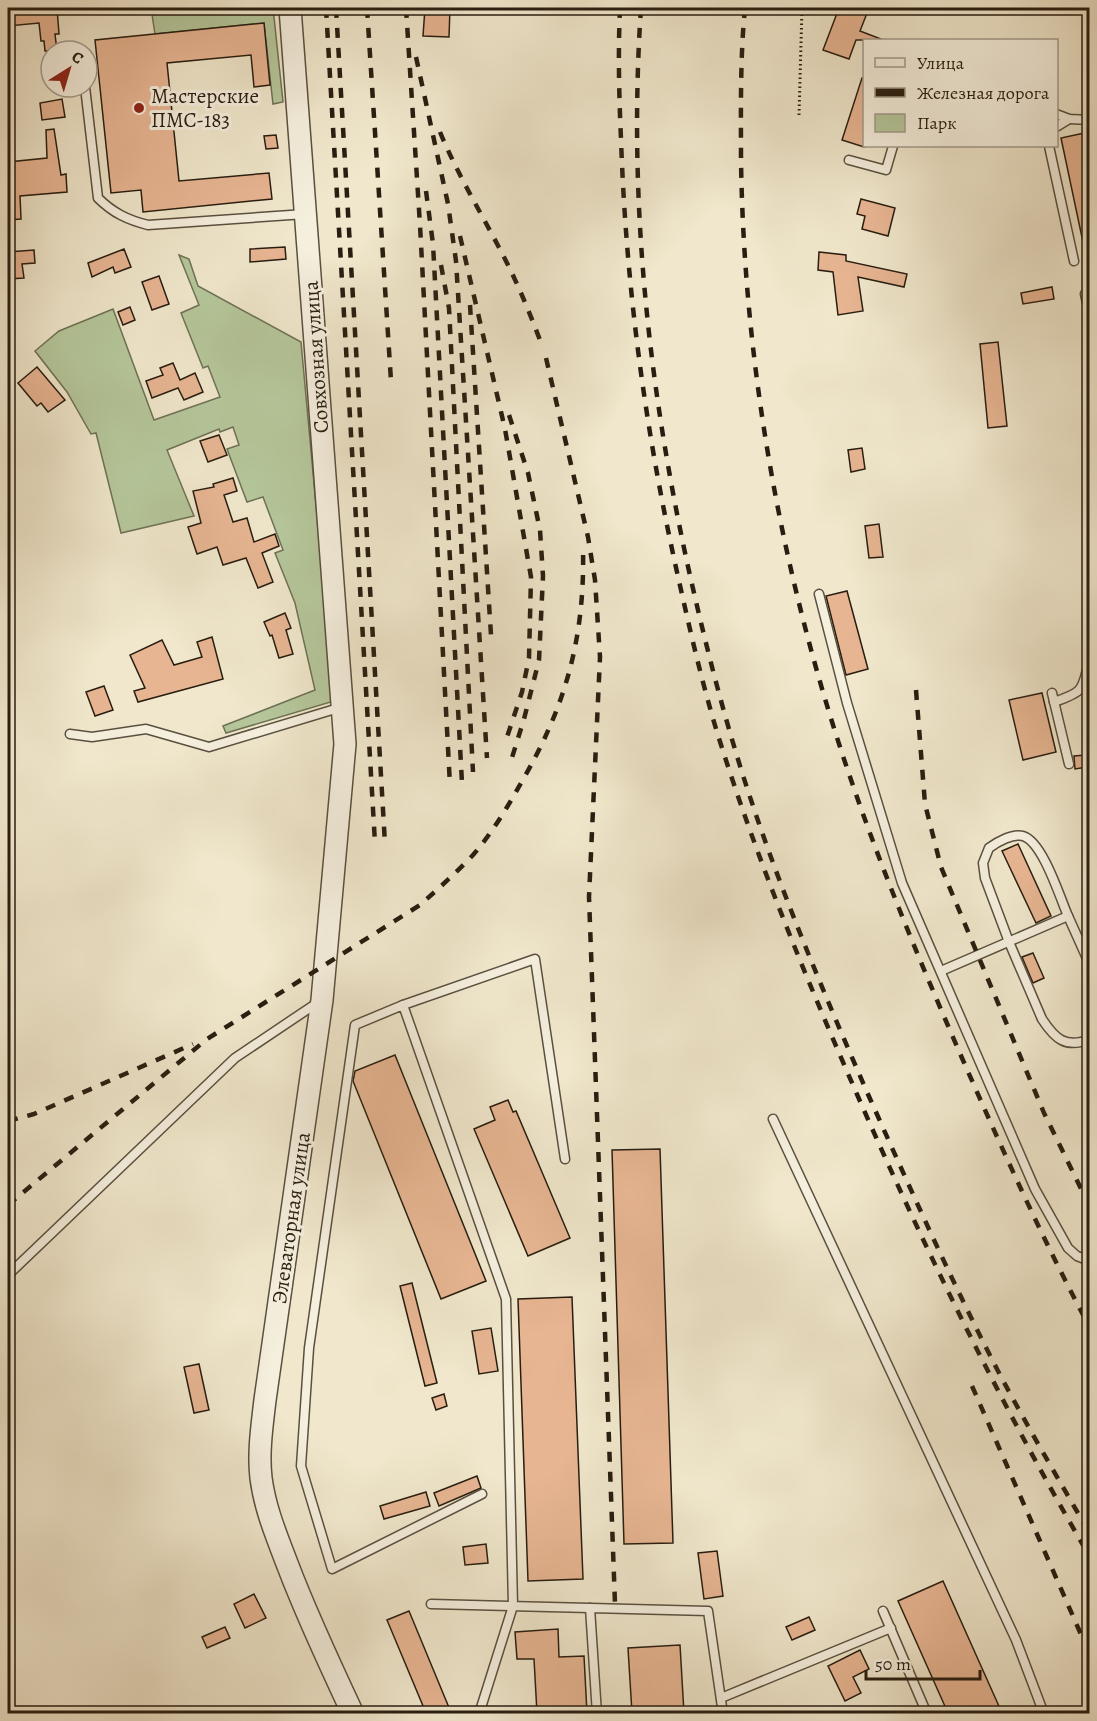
<svg xmlns="http://www.w3.org/2000/svg" width="1097" height="1721" font-family="Alegreya,serif">
<rect width="100%" height="100%" fill="#f0e7cc"/>
<filter id="stains"><feTurbulence type="fractalNoise" baseFrequency=".00333" numOctaves="4"/><feColorMatrix values="0 0 0 0 .2 0 0 0 0 .09 0 0 0 0 .02 0 0 0 .5 -.17"/></filter>
<radialGradient id="worn" r=".72"><stop offset=".6" stop-color="#630" stop-opacity="0"/><stop offset="1" stop-color="#630" stop-opacity=".3"/></radialGradient>
<!-- green -->
<g fill="#b5c79b" stroke="#6e7256" stroke-width="1.5">
<polygon points="151,8 273,8 283,102 273,104 264,23 155,34"/>
<polygon points="179,255 189,259 198,286 301,342 334,701 226,733 223,726 315,690 295,603 275,553 283,550 263,497 247,502 227,449 239,445 233,427 220,432 219,429 167,450 194,516 121,533 96,433 91,434 67,392 35,351 59,331 113,309 154,420 220,397 208,366 203,368 181,313 199,305"/>
</g>
<!-- building -->
<g fill="#e7b592" stroke="#281d10" stroke-width="1.5">
<polygon points="8,8 57,8 59,34 55,34 57,51 45,51 44,41 41,41 39,23 8,26"/>
<polygon points="425,8 450,8 449,37 423,36"/>
<polygon points="839,8 869,8 860,31 881,39 880,40 856,40 849,59 823,50"/>
<polygon points="264,23 270,85 254,87 251,55 167,63 179,181 269,173 272,199 143,212 141,190 111,193 95,40"/>
<polygon points="862,78 864,78 864,147 842,140"/>
<polygon points="62,99 65,117 42,120 40,103"/>
<polygon points="54,129 61,175 66,174 67,192 20,196 21,219 8,220 8,162 47,158 46,130"/>
<polygon points="1089,132 1089,247 1084,247 1061,138"/>
<polygon points="276,135 278,148 266,149 264,136"/>
<polygon points="861,199 895,208 888,236 862,229 865,216 857,214"/>
<polygon points="285,247 286,259 250,262 250,249"/>
<polygon points="124,249 131,267 115,273 113,267 92,277 88,263"/>
<polygon points="34,250 35,263 22,264 24,278 8,279 8,252"/>
<polygon points="819,252 846,255 846,261 907,274 904,287 858,277 863,311 838,315 833,272 818,270"/>
<polygon points="159,276 169,304 152,310 142,282"/>
<polygon points="1052,287 1054,299 1023,304 1021,293"/>
<polygon points="130,307 135,320 123,325 118,312"/>
<polygon points="998,342 1007,426 988,428 980,344"/>
<polygon points="173,363 180,380 195,373 203,392 184,400 178,388 152,398 146,381 163,375 160,368"/>
<polygon points="37,367 65,400 48,412 41,403 37,406 18,383"/>
<polygon points="219,435 227,455 208,462 200,441"/>
<polygon points="862,448 865,469 851,472 848,450"/>
<polygon points="233,478 237,491 224,495 233,522 247,518 254,542 275,534 279,546 262,553 273,582 258,588 246,558 223,565 217,547 197,554 188,527 201,523 193,491 214,487 213,484"/>
<polygon points="879,524 883,557 869,558 865,526"/>
<polygon points="847,591 868,669 846,675 826,596"/>
<polygon points="285,613 291,628 286,630 293,654 279,658 272,635 270,636 264,622"/>
<polygon points="212,637 223,679 138,702 134,691 145,688 130,655 162,640 174,665 202,657 197,642"/>
<polygon points="104,686 113,710 95,716 86,692"/>
<polygon points="1042,693 1056,752 1023,760 1009,700"/>
<polygon points="1086,755 1087,767 1075,769 1074,756"/>
<polygon points="1018,844 1051,916 1036,923 1002,851"/>
<polygon points="1033,953 1044,978 1033,983 1022,957"/>
<polygon points="395,1055 486,1281 441,1299 353,1081 355,1071"/>
<polygon points="508,1100 513,1112 516,1111 570,1238 528,1256 474,1129 495,1120 490,1107"/>
<polygon points="660,1149 673,1543 624,1544 612,1150"/>
<polygon points="412,1283 437,1383 425,1386 400,1286"/>
<polygon points="572,1297 583,1579 528,1581 518,1299"/>
<polygon points="491,1328 498,1371 479,1374 472,1331"/>
<polygon points="199,1364 209,1410 194,1413 184,1367"/>
<polygon points="444,1394 447,1406 436,1410 432,1398"/>
<polygon points="477,1476 481,1488 439,1506 434,1493"/>
<polygon points="426,1492 430,1506 384,1519 380,1506"/>
<polygon points="486,1544 488,1563 465,1565 463,1547"/>
<polygon points="717,1551 723,1596 704,1599 698,1553"/>
<polygon points="943,1581 1002,1713 948,1713 898,1601"/>
<polygon points="254,1594 266,1618 245,1628 234,1604"/>
<polygon points="409,1611 450,1710 442,1713 426,1713 387,1620"/>
<polygon points="809,1617 815,1630 792,1640 786,1627"/>
<polygon points="225,1627 230,1638 207,1648 202,1637"/>
<polygon points="558,1629 559,1657 584,1656 587,1713 537,1713 534,1659 517,1659 515,1632"/>
<polygon points="680,1645 684,1713 632,1713 628,1648"/>
<polygon points="860,1650 869,1669 853,1677 861,1693 845,1701 828,1666"/>
</g>
<g fill="none" stroke-linecap="round" stroke-linejoin="round">
<defs>
<g id="service">
<polyline points="78,9 79,8"/>
<path d="M85,87L98,198C113,213 128,220 148,225L305,214"/>
<polyline points="1056,114 1069,119 1090,120"/>
<polyline points="1056,127 1069,119"/>
<polyline points="1049,146 1074,261"/>
<polyline points="849,160 886,170 893,146"/>
<polyline points="1085,294 1090,316"/>
<polyline points="819,594 847,703 902,883 1035,1189 1068,1248 1077,1256 1090,1261"/>
<polyline points="1052,693 1069,764"/>
<path d="M1054,702C1086,691 1081,690 1090,659"/>
<polyline points="70,734 92,737 146,729 209,747 342,707"/>
<polyline points="1068,916 1090,965"/>
<path d="M941,971L1068,916C1060,898 1043,842 1023,836C1013,833 997,842 989,848L983,863L985,878L1009,942L1042,1019C1055,1039 1066,1049 1090,1039"/>
<polyline points="403,1005 535,959 565,1159"/>
<polyline points="773,1119 1016,1640 1044,1714"/>
<polyline points="8,1275 235,1058 320,1001"/>
<polyline points="431,1604 590,1608"/>
<polyline points="883,1611 927,1714"/>
<polyline points="721,1698 891,1628"/>
<polyline points="479,1714 513,1606 506,1299 403,1005 355,1025 309,1348 301,1466 332,1569 482,1494"/>
<polyline points="597,1714 590,1608 708,1611 723,1714"/>
</g>
<path id="tertiary" d="M290,8L345,744L322,1000L265,1400C262,1426 258,1453 261,1478C265,1509 277,1537 288,1566C307,1616 330,1665 353,1714"/>
</defs>
<!-- service casing -->
<use href="#service" stroke="#5a503f" stroke-width="11"/>
<!-- tertiary casing -->
<use href="#tertiary" stroke="#5a503f" stroke-width="24"/>
<!-- path -->
<polyline stroke="#281d10" stroke-width="3" stroke-dasharray="1.5 3" stroke-linecap="butt" points="799,115 802,8"/>
<!-- service -->
<use href="#service" stroke="#f5efde" stroke-width="8"/>
<!-- tertiary -->
<use href="#tertiary" stroke="#f5efde" stroke-width="21"/>
<!-- rail -->
<g stroke="#281d10" stroke-width="4.5" stroke-dasharray="10 10" stroke-linecap="butt">
<polyline points="131,8 132,15"/>
<polyline points="326,8 375,843"/>
<polyline points="336,8 385,844"/>
<polyline points="367,8 391,381"/>
<polyline points="406,8 420,225 450,785"/>
<path d="M620,8C618,51 619,96 621,139C626,286 645,429 677,572C689,626 701,679 717,732C757,861 809,985 863,1108C931,1262 1005,1412 1090,1557"/>
<path d="M641,8C628,197 648,386 689,571C707,651 727,729 753,806C786,904 826,998 867,1092C909,1186 951,1280 998,1371C1027,1426 1059,1480 1090,1534"/>
<path d="M745,8C740,58 741,109 741,160C744,368 782,577 849,774C882,871 921,964 962,1058C1002,1149 1043,1240 1090,1328"/>
<polyline points="416,57 448,204 456,261 487,758"/>
<path d="M440,132C459,178 485,219 507,263C521,291 532,319 543,348"/>
<polyline points="426,191 433,244 462,783"/>
<polyline points="460,236 505,429 531,577 529,658 522,692 506,740"/>
<polyline points="441,265 449,308 473,772"/>
<polyline points="470,305 491,635"/>
<polyline points="546,358 588,537 595,580 600,657 589,897 615,1604"/>
<polyline points="509,415 528,473 540,530 543,576 539,660 524,719 510,764"/>
<polyline points="916,690 925,804 941,867 1044,1113 1090,1207"/>
<polyline points="8,1121 34,1114 193,1044"/>
<path d="M8,1205L207,1039L420,905C438,889 456,873 473,855C492,833 507,808 521,783C566,706 585,637 583,548"/>
<polyline points="972,1386 1090,1655"/>
</g>
</g>
<!-- markers -->
<circle fill="#8f2418" stroke="#f5efde" stroke-width="2" cx="139" cy="108" r="6"/>
<g text-anchor="middle" dominant-baseline="central" stroke-width="6" stroke-linejoin="round" paint-order="stroke">
<!-- poi labels -->
<g font-size="21" fill="#281d10" stroke="#f5efde" text-anchor="start">
<text x="151" y="96">Мастерские<tspan x="151" dy="24">ПМС-183</tspan></text>
</g>
<!-- street labels -->
<g font-size="21" fill="#281d10" stroke="#f5efde">
<text transform="translate(316 357) rotate(-94)">Совхозная улица</text>
<text transform="translate(291 1218) rotate(-82)">Элеваторная улица</text>
</g>
</g>
<!-- margin -->
<rect width="1097" height="1721" fill="none" stroke="#f0e7cc" stroke-width="30"/>
<rect x="9" y="9" width="1079" height="1703" fill="none" stroke="#281d10" stroke-width="3"/>
<rect x="15" y="15" width="1067" height="1691" fill="none" stroke="#281d10" stroke-width="1.5"/>
<!-- legend -->
<rect x="863" y="39" width="195" height="108" fill="#f5efde" stroke="#a39b8c" stroke-width="1.5"/>
<rect x="875" y="58" width="30" height="9" fill="#f5efde" stroke="#a39b8c" stroke-width="1.5"/>
<text x="917" y="69" font-size="18" fill="#281d10">Улица</text>
<rect x="875" y="88" width="30" height="9" fill="#281d10" stroke="#a39b8c" stroke-width="1.5"/>
<text x="917" y="99" font-size="18" fill="#281d10">Железная дорога</text>
<rect x="875" y="114" width="30" height="18" fill="#b5c79b" stroke="#a39b8c" stroke-width="1.5"/>
<text x="917" y="129" font-size="18" fill="#281d10">Парк</text>
<!-- north arrow -->
<g transform="translate(69 69) rotate(37)"><circle r="28" fill="#f5efde" stroke="#a39b8c" stroke-width="1.5"/>
<path d="M0-4.5L10 22L0 15L-10 22Z" fill="#8f2418"/>
<text y="-9" font-size="16" font-weight="bold" text-anchor="middle" fill="#281d10">С</text>
</g>
<!-- scale -->
<path d="M866 1670v9h114v-9" fill="none" stroke="#281d10" stroke-width="3"/>
<text x="875" y="1670" font-size="18" fill="#281d10" stroke="#f5efde" stroke-width="4.5" paint-order="stroke">50 m</text>
<rect width="100%" height="100%" filter="url(#stains)"/>
<rect width="100%" height="100%" fill="url(#worn)"/>
</svg>
